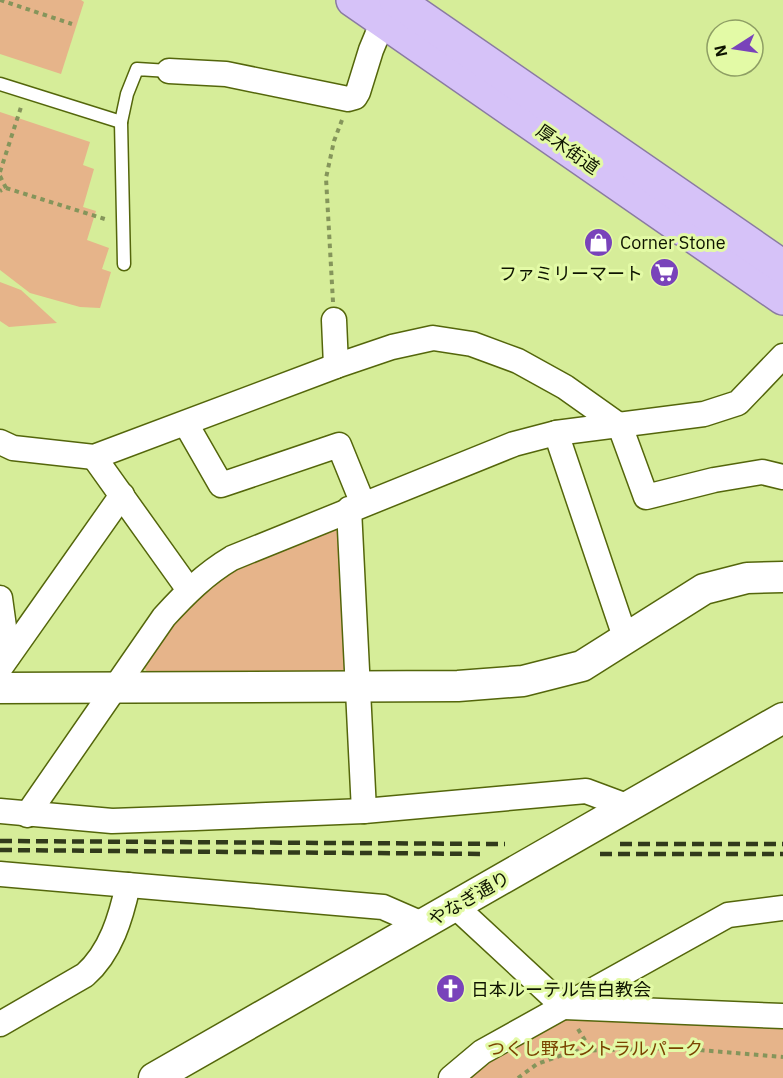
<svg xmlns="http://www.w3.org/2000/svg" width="783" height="1078" font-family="'IBM Plex Sans','Noto Sans JP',sans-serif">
<rect width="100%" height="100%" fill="#d6ed99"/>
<!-- green -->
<g fill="#e6b48a">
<polygon points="0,0 81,0 84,2 61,74 0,54"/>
<polygon points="0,112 90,142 83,165 94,169 83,207 96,211 87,240 109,248 102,269 111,272 100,308 80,307 30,293 0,270"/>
<polygon points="0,282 21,290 57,323 9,327 0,321"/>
<polygon points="334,526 340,529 348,667 341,671 148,674 144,667 173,626 200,596 240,566"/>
<polygon points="570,1016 783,1026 783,1078 465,1078 488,1059"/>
</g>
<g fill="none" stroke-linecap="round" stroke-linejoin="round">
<defs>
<g id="service">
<polyline points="0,84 121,122"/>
<polyline points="124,264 121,122 127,94 137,69 169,71"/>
</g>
<g id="minor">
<polyline points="169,71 226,74 348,99 355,97 358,92 371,50 383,21"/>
<polyline points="334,320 336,366"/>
<polyline points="186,424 221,485 339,445 363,504"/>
<polyline points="556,433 625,637"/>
<polyline points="0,442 13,448 94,457 336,366 392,347 433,338 472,344 518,361 565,387 620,426 646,497 714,480 762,472 783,477"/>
<polyline points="94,457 189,590"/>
<polyline points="349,509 364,811"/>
<polyline points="0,598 8,656"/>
<polyline points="0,668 122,495"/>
<polyline points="0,811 112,821 196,818 364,811 586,791 629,807"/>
<path d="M27,815L164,617C185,594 205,574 232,558L514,444L556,433L704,414L738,403L783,356"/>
<polyline points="0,874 383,907 422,924"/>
<polyline points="455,906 564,1007 783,1016"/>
<path d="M0,1024L85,975C111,952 121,917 128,885"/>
<polyline points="451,1078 482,1052 728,915 783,908"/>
</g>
<g id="tertiary">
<polyline points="0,688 458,686 523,681 582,666 704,589 747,578 783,577"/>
<polyline points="154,1078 783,718"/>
</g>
<g id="trunk">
<polyline points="353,0 783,298"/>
<polyline points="396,0 783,267"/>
</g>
</defs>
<!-- service casing -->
<use href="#service" stroke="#54660b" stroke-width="15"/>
<!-- minor casing -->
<use href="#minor" stroke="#54660b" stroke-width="27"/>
<!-- tertiary casing -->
<use href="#tertiary" stroke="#54660b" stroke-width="33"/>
<!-- trunk casing -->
<use href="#trunk" stroke="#8a7ba1" stroke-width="36"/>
<!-- path -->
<g stroke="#85955b" stroke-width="4" stroke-dasharray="4.5 4.5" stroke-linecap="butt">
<polyline points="0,0 72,24"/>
<polyline points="0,172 21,107"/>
<polyline points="0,176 6,188 0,191"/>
<polyline points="6,188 108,220"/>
<polyline points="333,302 326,178 334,141 342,120"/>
<polyline points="578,1029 591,1050"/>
<polyline points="518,1078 537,1064 574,1051 675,1048 783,1057"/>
</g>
<!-- service -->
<use href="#service" stroke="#fff" stroke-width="12"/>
<!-- minor -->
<use href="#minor" stroke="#fff" stroke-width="24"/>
<!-- tertiary -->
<use href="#tertiary" stroke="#fff" stroke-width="30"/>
<!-- trunk -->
<use href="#trunk" stroke="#d6c2f8" stroke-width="33"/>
<!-- rail -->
<g stroke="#313a1b" stroke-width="4.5" stroke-dasharray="12 6" stroke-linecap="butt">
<polyline points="0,841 505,844"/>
<polyline points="620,844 783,844"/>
<polyline points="0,850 484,854"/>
<polyline points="600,854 783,854"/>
</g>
</g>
<!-- icons -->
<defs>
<symbol id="shop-disc" viewBox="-11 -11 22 22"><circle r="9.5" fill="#7943ba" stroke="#e3faa6"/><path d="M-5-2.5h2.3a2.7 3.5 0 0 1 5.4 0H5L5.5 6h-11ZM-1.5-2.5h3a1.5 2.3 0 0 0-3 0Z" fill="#fff"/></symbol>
<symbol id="supermarket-disc" viewBox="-11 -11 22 22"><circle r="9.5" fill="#7943ba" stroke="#e3faa6"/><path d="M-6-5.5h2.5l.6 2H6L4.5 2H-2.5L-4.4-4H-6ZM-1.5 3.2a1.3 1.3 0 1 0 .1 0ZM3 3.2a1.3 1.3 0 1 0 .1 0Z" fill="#fff"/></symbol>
<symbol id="church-disc" viewBox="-11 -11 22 22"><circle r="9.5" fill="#7943ba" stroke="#e3faa6"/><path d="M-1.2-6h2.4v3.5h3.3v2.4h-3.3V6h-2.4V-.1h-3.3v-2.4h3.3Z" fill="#fff"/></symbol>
</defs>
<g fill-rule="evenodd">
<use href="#shop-disc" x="582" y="226" width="33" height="33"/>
<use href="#supermarket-disc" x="648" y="256" width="33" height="33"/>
<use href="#church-disc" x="434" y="972" width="33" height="33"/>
</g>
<g text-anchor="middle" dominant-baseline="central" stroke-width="6" stroke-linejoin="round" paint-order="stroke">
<!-- street labels -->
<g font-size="18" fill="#0e1400" stroke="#e3faa6">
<text transform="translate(568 149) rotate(35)">厚木街道</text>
<text transform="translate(469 898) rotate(-30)">やなぎ通り</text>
</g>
<!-- poi labels -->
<g font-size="18" fill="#0e1400" stroke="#e3faa6" text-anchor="start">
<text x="620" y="242">Corner Stone</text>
<text x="643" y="273" text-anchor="end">ファミリーマート</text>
<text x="471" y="989">日本ルーテル告白教会</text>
</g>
<!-- park labels -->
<g font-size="18" fill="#7a4301" stroke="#e3faa6">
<text x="595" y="1048">つくし野セントラルパーク</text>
</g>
</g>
<!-- north arrow -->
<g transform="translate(735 48) rotate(258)"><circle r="28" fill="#e3faa6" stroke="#8e9e64" stroke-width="1.5"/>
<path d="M0-4.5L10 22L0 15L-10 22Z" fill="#7943ba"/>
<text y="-9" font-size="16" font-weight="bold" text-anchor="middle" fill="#0e1400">N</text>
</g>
</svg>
